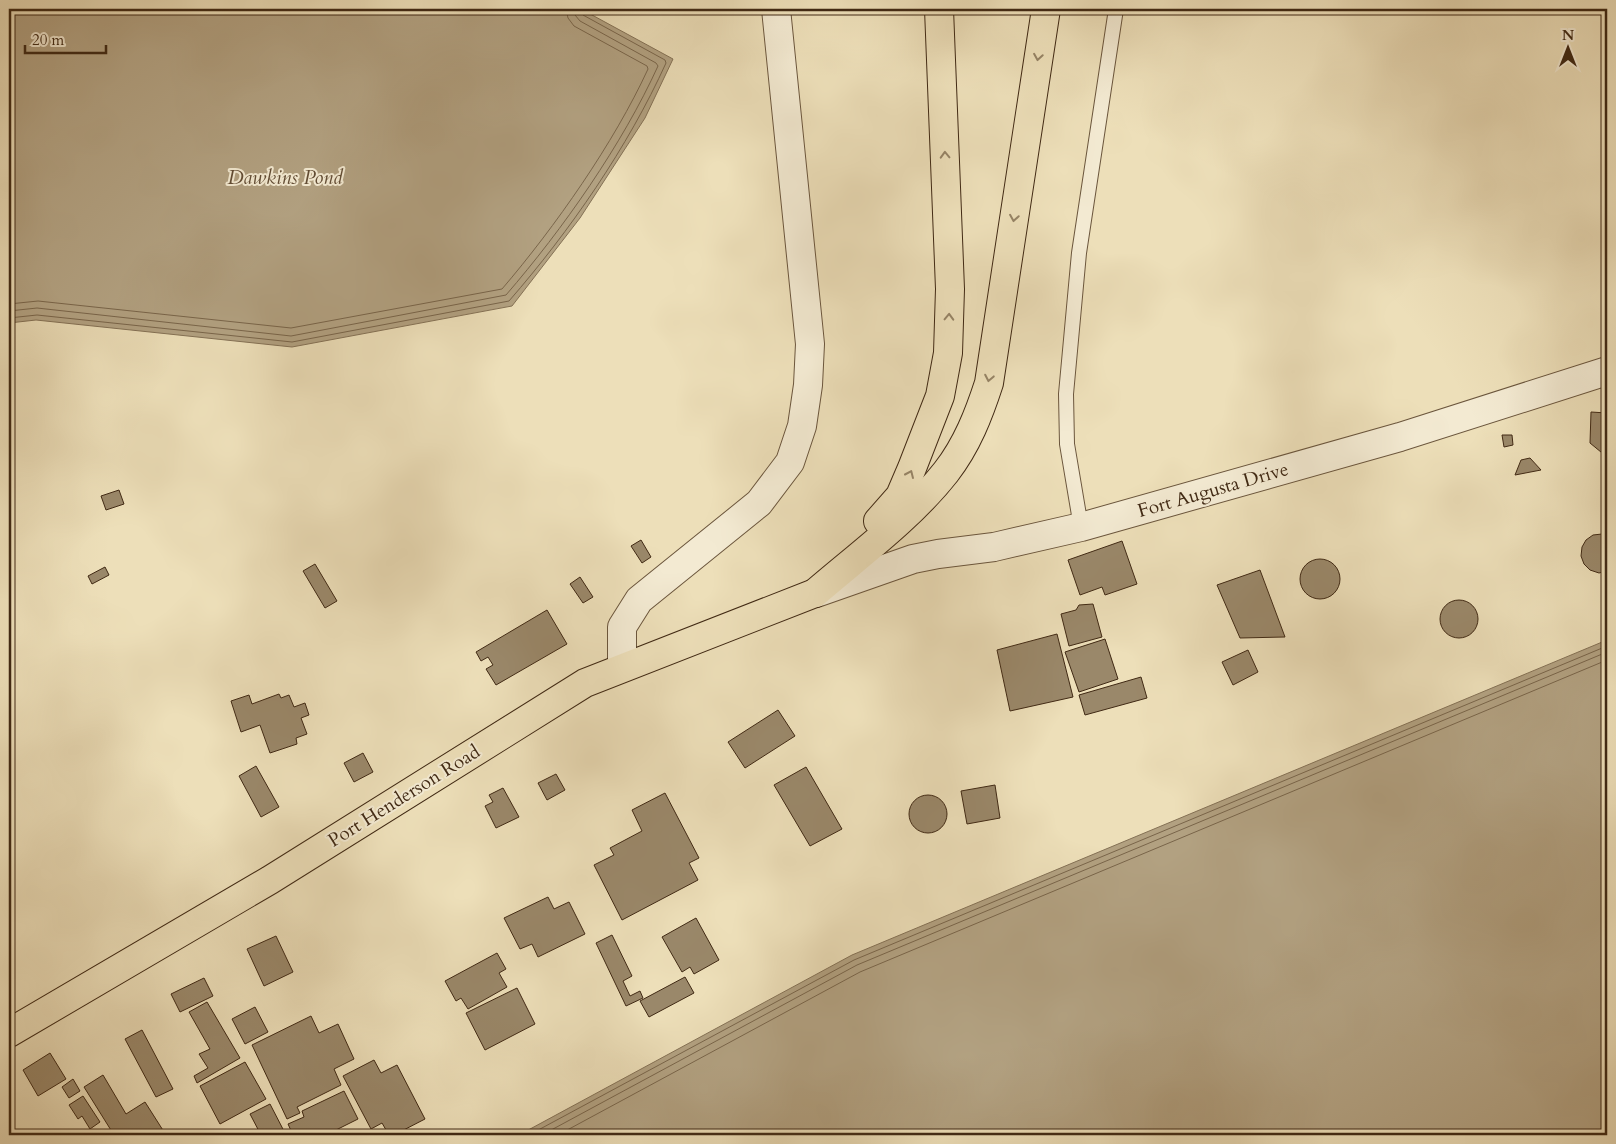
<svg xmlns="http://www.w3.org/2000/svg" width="1616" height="1144" font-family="Cardo,serif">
<rect width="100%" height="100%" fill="#eddfb9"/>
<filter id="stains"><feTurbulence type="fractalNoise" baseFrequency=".004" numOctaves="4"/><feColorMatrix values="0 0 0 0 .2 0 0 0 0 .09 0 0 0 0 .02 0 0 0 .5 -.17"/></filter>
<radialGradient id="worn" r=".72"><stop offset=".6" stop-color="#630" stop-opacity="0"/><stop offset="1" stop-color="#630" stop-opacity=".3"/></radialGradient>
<!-- water -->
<g fill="#b2a181" stroke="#847155">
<polygon points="9,9 581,9 673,59 645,118 580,218 512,306 292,347 36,320 9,323"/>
<polygon points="1607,640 1607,1135 519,1135 852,955"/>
</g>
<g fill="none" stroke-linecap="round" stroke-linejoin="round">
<!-- shore -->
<g stroke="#79654a" stroke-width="1">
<path d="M9,304L38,301L291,328L502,289C555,227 614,143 648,69L647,66L574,26L568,18L566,9"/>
<path d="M9,311L37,308L291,336L506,295C563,229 622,145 658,66L656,63L580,21L575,15L574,9"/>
<path d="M9,318L37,315L292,342L509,301C570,231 628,147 666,63L665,60L583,15L580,9"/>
<polyline points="529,1135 854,960 1607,646"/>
<polyline points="542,1135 857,965 1607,652"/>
<polyline points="558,1135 860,972 1607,660"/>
</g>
</g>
<!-- building -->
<g fill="#9a886a" stroke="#402914">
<polygon points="1591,412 1607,413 1607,457 1590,443"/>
<polygon points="1502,435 1512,435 1513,445 1504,447"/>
<polygon points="1530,458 1541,470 1515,475 1521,460"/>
<polygon points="119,490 124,504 106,510 101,496"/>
<polygon points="1602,534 1607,536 1607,571 1599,573 1590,570 1584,564 1581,556 1582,547 1586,540 1593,535"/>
<polygon points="641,540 651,557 642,563 631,546"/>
<polygon points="1122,541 1137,584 1105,595 1102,587 1080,595 1068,560"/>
<circle cx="1320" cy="579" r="20"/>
<polygon points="315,564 337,601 325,608 303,571"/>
<polygon points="105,567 109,575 92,584 88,576"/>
<polygon points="1260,570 1285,637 1240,638 1217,585"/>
<polygon points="580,577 593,597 583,603 570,584"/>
<circle cx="1459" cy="619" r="19"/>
<polygon points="1093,604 1102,637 1069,646 1061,614 1076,610 1079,605"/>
<polygon points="547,610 567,644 496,685 486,669 493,665 488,657 481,661 476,652"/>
<polygon points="1057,634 1073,697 1010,711 997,650"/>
<polygon points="1105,639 1118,679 1079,692 1065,652"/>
<polygon points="1248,650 1258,672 1233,685 1222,662"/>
<polygon points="1141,677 1147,698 1085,715 1079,695"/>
<polygon points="279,694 281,698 289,695 294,707 305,703 309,715 301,718 307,734 296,738 297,744 270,753 260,725 241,732 231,701 249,695 252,704"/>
<polygon points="778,710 795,736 745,768 728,742"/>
<polygon points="363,753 373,772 354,782 344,763"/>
<polygon points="256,766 279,807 261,817 239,776"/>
<polygon points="806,767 842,829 810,846 774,785"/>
<polygon points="556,774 565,790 547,800 538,783"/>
<polygon points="995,785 1000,818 967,824 961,791"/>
<polygon points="503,788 519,817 496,828 485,806 493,802 489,795"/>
<polygon points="665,793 699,858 689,863 698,880 622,920 594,865 614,855 610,848 642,831 632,810"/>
<circle cx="928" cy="814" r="19"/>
<polygon points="548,897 554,909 569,902 585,934 538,957 532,944 520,949 504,918"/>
<polygon points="696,918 719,960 694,974 690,967 682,972 662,937"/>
<polygon points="612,935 632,976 623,981 630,996 640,991 643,998 626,1006 596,943"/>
<polygon points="276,936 293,972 264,986 247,949"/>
<polygon points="497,953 506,969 499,973 507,987 468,1009 461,998 456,1001 445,981"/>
<polygon points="685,977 694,993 649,1017 640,1001"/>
<polygon points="204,978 213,996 180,1012 171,994"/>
<polygon points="517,988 535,1024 485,1050 466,1013"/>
<polygon points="207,1002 240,1058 197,1083 194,1076 208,1068 199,1054 210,1049 189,1012"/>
<polygon points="255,1007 268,1032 245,1044 232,1019"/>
<polygon points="311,1016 319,1033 338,1024 354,1059 334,1069 341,1085 297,1107 300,1113 287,1119 252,1045"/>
<polygon points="142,1030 173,1089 156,1097 125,1039"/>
<polygon points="50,1053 66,1079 38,1096 23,1070"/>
<polygon points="374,1060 381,1073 397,1065 425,1119 394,1135 389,1135 382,1123 371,1129 343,1076"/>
<polygon points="245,1062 266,1099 220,1124 200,1086"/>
<polygon points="103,1075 126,1114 145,1102 166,1135 114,1135 84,1087"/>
<polygon points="73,1079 80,1091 69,1098 62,1087"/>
<polygon points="344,1091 358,1119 326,1135 293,1135 288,1124 304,1117 302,1111"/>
<polygon points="83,1096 100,1122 90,1129 82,1116 78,1119 69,1105"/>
<polygon points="270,1104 286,1135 261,1135 250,1114"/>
</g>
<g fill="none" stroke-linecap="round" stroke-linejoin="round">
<defs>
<polyline id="lane" points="1081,527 1067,444 1066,394 1079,253 1116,9"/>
<g id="street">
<polyline points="816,593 913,559 938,554 994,547 1081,527 1400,437 1607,371"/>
<polyline points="622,667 622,627 639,600 759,503 790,462 802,426 808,385 810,344 776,9"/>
</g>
<polyline id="primary" points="9,1033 270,880 585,683 815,593"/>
<g id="highway">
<polyline points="878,521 900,496 912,468 940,396 948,353 950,289 939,9"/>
<path d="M815,593C859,555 910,518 946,472C967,445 979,414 989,383L1046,9"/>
</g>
</defs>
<!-- lane casing -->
<use href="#lane" stroke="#6b563d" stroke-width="16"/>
<!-- street casing -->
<use href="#street" stroke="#6b563d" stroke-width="30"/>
<!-- primary casing -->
<use href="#primary" stroke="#402914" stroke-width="30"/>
<!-- highway casing -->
<use href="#highway" stroke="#402914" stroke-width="30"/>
<!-- lane -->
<use href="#lane" stroke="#f3ead2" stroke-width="14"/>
<!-- street -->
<use href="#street" stroke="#f3ead2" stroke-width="28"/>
<!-- primary -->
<use href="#primary" stroke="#eddfb9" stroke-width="28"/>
<!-- highway -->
<use href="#highway" stroke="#eddfb9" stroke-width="28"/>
</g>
<!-- one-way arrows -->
<defs><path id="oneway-chevron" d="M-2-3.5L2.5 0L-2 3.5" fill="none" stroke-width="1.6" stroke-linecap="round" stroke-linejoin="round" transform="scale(1.25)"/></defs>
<g stroke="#968466">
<use href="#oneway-chevron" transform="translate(1038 57) rotate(99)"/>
<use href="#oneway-chevron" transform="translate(945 155) rotate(-92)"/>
<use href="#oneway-chevron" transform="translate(1014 218) rotate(99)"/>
<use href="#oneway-chevron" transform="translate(949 317) rotate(-88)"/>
<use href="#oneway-chevron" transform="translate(989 378) rotate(101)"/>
<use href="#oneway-chevron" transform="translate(910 474) rotate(-66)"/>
</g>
<g text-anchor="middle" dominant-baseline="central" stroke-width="4" stroke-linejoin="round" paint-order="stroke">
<!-- street labels -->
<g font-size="19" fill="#402914" stroke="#f3ead2">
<text transform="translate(1213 490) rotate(-16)">Fort Augusta Drive</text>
<text transform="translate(404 796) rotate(-32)">Port Henderson Road</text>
</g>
<!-- water labels -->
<g font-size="20" font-style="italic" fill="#624d35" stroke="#f3ead2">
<text x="285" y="177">Dawkins Pond</text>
</g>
</g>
<!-- margin -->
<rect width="1616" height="1144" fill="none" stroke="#eddfb9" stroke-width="30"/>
<rect x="10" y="10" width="1596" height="1124" fill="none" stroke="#402914" stroke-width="2.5"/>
<rect x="15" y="15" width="1586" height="1114" fill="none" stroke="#402914"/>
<!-- north arrow -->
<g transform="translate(1568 48)" stroke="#f3ead2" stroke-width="4" paint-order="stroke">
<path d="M0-4L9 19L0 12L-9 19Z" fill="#402914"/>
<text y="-8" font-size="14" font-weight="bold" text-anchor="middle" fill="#402914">N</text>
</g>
<!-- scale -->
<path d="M25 45v8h81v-8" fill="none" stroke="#402914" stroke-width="2.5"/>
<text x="32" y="45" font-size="15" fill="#402914" stroke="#f3ead2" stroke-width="4" paint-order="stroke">20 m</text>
<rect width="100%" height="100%" filter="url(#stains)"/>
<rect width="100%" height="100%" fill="url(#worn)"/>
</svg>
